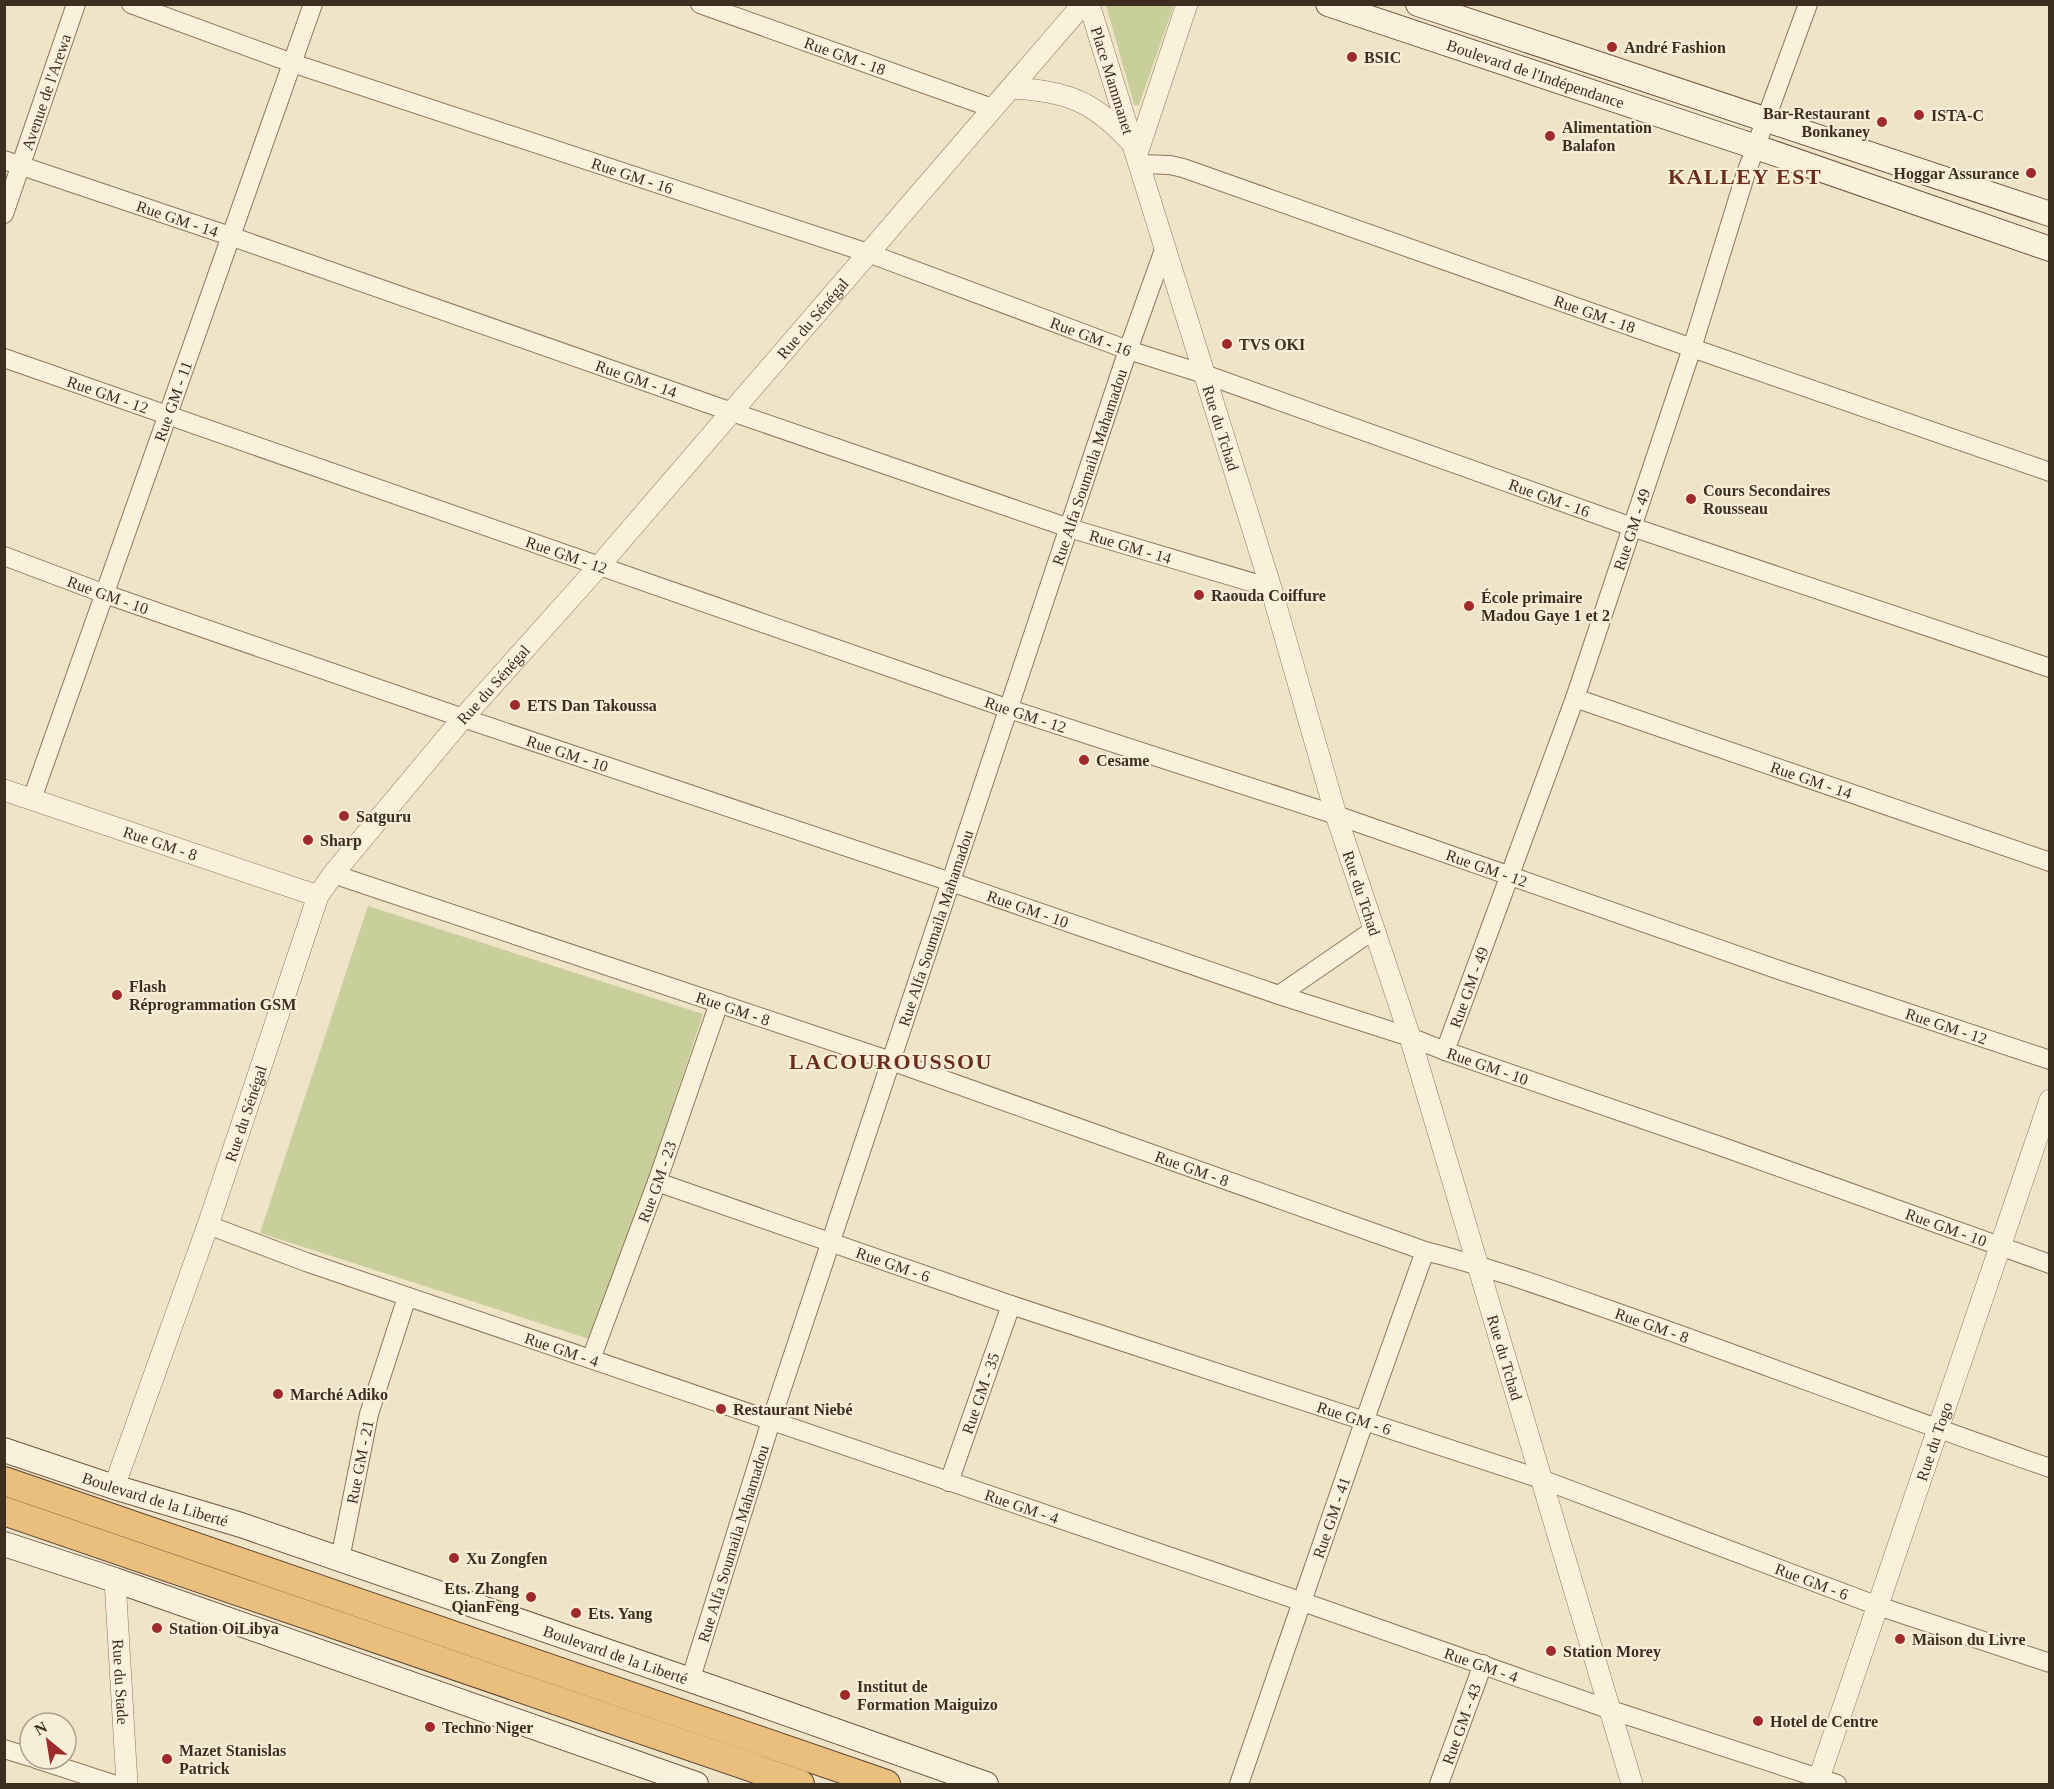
<svg xmlns="http://www.w3.org/2000/svg" width="2054" height="1789" font-family="'Times New Roman',serif">
<rect width="100%" height="100%" fill="#f0e4c8"/>
<!-- green -->
<g fill="#c9cf9b">
<polygon points="1106,5 1174,5 1139,105 1134,105"/>
<polygon points="368,906 703,1014 595,1341 260,1233"/>
</g>
<g fill="none" stroke-linecap="round" stroke-linejoin="round">
<defs>
<g id="minor">
<path id="s1" d="M131,4L292,63L868,253L1128,350L1204,374L1632,527L2050,668"/>
<path id="s2" d="M700,4L992,108"/>
<path id="s3" d="M4,160L230,236L732,412L1069,528L1271,588"/>
<path id="s4" d="M1140,164L1170,165L1183,168L1692,348L2050,472"/>
<path id="s5" d="M4,214L76,4"/>
<path id="s6" d="M4,358L1009,709L1336,815L1782,971L2050,1060"/>
<path id="s7" d="M4,556L105,594L463,718L951,882L1279,995L1410,1037L1445,1051L1720,1146L2050,1264"/>
<path id="s8" d="M1575,698L2050,862"/>
<path id="s9" d="M32,799L313,4"/>
<path id="s10" d="M333,874L891,1061L1425,1251C1493,1268 1558,1292 1624,1315C1767,1365 1907,1419 2050,1468"/>
<polyline points="1279,995 1375,929"/>
<path id="s11" d="M1445,1051L1575,698L1692,348L1745,176L1808,4"/>
<path id="s12" d="M657,1182L1011,1305L1541,1479L1878,1606L2050,1663"/>
<path id="s13" d="M208,1225L306,1262L1303,1602L1611,1710L1837,1784"/>
<path id="s14" d="M591,1359L657,1182L719,1003"/>
<path id="s15" d="M949,1482L1011,1305"/>
<path id="s16" d="M340,1559L369,1414L407,1297"/>
<path id="s17" d="M690,1681L771,1421L1128,350L1165,247"/>
<polyline points="4,1749 30,1757"/>
<polyline points="36,1759 113,1784"/>
<path id="s18" d="M1239,1784L1364,1422L1425,1251"/>
<path id="s19" d="M1439,1784L1483,1664"/>
</g>
<g id="tertiary">
<path id="s20" d="M1089,4L1271,588L1336,815L1410,1037L1632,1784"/>
<path d="M1011,88C1065,91 1092,100 1129,140"/>
<polyline points="1137,154 1187,4"/>
<path id="s21" d="M4,790L318,896"/>
<path id="s22" d="M114,1487L208,1225L318,896L333,874L463,718L599,566L1083,4"/>
<path id="s23" d="M115,1580L127,1784"/>
<path id="s24" d="M1817,1784L2050,1100"/>
</g>
<g id="secondary">
<path id="s25" d="M1328,4L1756,147L2050,249"/>
<polyline points="1418,4 2050,214"/>
<path id="s26" d="M4,1450L114,1487L241,1525L760,1704L986,1784"/>
<polyline points="4,1544 115,1580 696,1784"/>
</g>
<g id="trunk">
<polyline points="4,1481 886,1784"/>
<polyline points="4,1511 800,1784"/>
</g>
</defs>
<!-- minor casing -->
<use href="#minor" stroke="#8d765c" stroke-width="20"/>
<!-- tertiary casing -->
<use href="#tertiary" stroke="#8d765c" stroke-width="22"/>
<!-- secondary casing -->
<use href="#secondary" stroke="#6f573f" stroke-width="26"/>
<!-- trunk casing -->
<use href="#trunk" stroke="#5b4430" stroke-width="30"/>
<!-- minor -->
<use href="#minor" stroke="#faf1dc" stroke-width="18"/>
<!-- tertiary -->
<use href="#tertiary" stroke="#faf1dc" stroke-width="21"/>
<!-- secondary -->
<use href="#secondary" stroke="#faf1dc" stroke-width="24"/>
<!-- trunk -->
<use href="#trunk" stroke="#eabe7c" stroke-width="28"/>
</g>
<!-- markers -->
<g fill="#9e2a2b" stroke="#f7eed8" stroke-width="2">
<circle cx="1612" cy="47" r="6"/>
<circle cx="1352" cy="57" r="6"/>
<circle cx="1919" cy="115" r="6"/>
<circle cx="1882" cy="122" r="6"/>
<circle cx="1550" cy="136" r="6"/>
<circle cx="2031" cy="173" r="6"/>
<circle cx="1227" cy="344" r="6"/>
<circle cx="1691" cy="499" r="6"/>
<circle cx="1199" cy="595" r="6"/>
<circle cx="1469" cy="606" r="6"/>
<circle cx="515" cy="705" r="6"/>
<circle cx="1084" cy="760" r="6"/>
<circle cx="344" cy="816" r="6"/>
<circle cx="308" cy="840" r="6"/>
<circle cx="117" cy="995" r="6"/>
<circle cx="278" cy="1394" r="6"/>
<circle cx="721" cy="1409" r="6"/>
<circle cx="454" cy="1558" r="6"/>
<circle cx="531" cy="1597" r="6"/>
<circle cx="576" cy="1613" r="6"/>
<circle cx="157" cy="1628" r="6"/>
<circle cx="1900" cy="1639" r="6"/>
<circle cx="1551" cy="1651" r="6"/>
<circle cx="845" cy="1695" r="6"/>
<circle cx="1758" cy="1721" r="6"/>
<circle cx="430" cy="1727" r="6"/>
<circle cx="167" cy="1759" r="6"/>
</g>
<g text-anchor="middle" dominant-baseline="central" stroke-width="4.5" stroke-linejoin="round" paint-order="stroke">
<!-- poi labels -->
<g font-size="16" font-weight="bold" fill="#3d2e20" stroke="#f7eed8" text-anchor="start">
<text x="1624" y="47">André Fashion</text>
<text x="1364" y="57">BSIC</text>
<text x="1870" y="113" text-anchor="end">Bar-Restaurant<tspan x="1870" dy="18">Bonkaney</tspan></text>
<text x="1931" y="115">ISTA-C</text>
<text x="1562" y="127">Alimentation<tspan x="1562" dy="18">Balafon</tspan></text>
<text x="2019" y="173" text-anchor="end">Hoggar Assurance</text>
<text x="1239" y="344">TVS OKI</text>
<text x="1703" y="490">Cours Secondaires<tspan x="1703" dy="18">Rousseau</tspan></text>
<text x="1211" y="595">Raouda Coiffure</text>
<text x="1481" y="597">École primaire<tspan x="1481" dy="18">Madou Gaye 1 et 2</tspan></text>
<text x="527" y="705">ETS Dan Takoussa</text>
<text x="1096" y="760">Cesame</text>
<text x="356" y="816">Satguru</text>
<text x="320" y="840">Sharp</text>
<text x="129" y="986">Flash<tspan x="129" dy="18">Réprogrammation GSM</tspan></text>
<text x="290" y="1394">Marché Adiko</text>
<text x="733" y="1409">Restaurant Niebé</text>
<text x="466" y="1558">Xu Zongfen</text>
<text x="519" y="1588" text-anchor="end">Ets. Zhang<tspan x="519" dy="18">QianFeng</tspan></text>
<text x="588" y="1613">Ets. Yang</text>
<text x="169" y="1628">Station OiLibya</text>
<text x="1912" y="1639">Maison du Livre</text>
<text x="1563" y="1651">Station Morey</text>
<text x="857" y="1686">Institut de<tspan x="857" dy="18">Formation Maiguizo</tspan></text>
<text x="1770" y="1721">Hotel de Centre</text>
<text x="442" y="1727">Techno Niger</text>
<text x="179" y="1750">Mazet Stanislas<tspan x="179" dy="18">Patrick</tspan></text>
</g>
<!-- street labels -->
<g font-size="16" fill="#3d2e20" stroke="#f7eed8">
<text stroke="none"><textPath href="#s2" startOffset="154">Rue GM - 18</textPath></text>
<text stroke="none"><textPath href="#s25" startOffset="219">Boulevard de l'Indépendance</textPath></text>
<text stroke="none"><textPath href="#s20" startOffset="80">Place Mammanet</textPath></text>
<text stroke="none"><textPath href="#s5" startOffset="129">Avenue de l'Arewa</textPath></text>
<text stroke="none"><textPath href="#s1" startOffset="530">Rue GM - 16</textPath></text>
<text stroke="none"><textPath href="#s3" startOffset="183">Rue GM - 14</textPath></text>
<text stroke="none"><textPath href="#s4" startOffset="480">Rue GM - 18</textPath></text>
<text stroke="none"><textPath href="#s22" startOffset="1386">Rue du Sénégal</textPath></text>
<text stroke="none"><textPath href="#s1" startOffset="1016">Rue GM - 16</textPath></text>
<text stroke="none"><textPath href="#s3" startOffset="669">Rue GM - 14</textPath></text>
<text stroke="none"><textPath href="#s6" startOffset="110">Rue GM - 12</textPath></text>
<text stroke="none"><textPath href="#s9" startOffset="422">Rue GM - 11</textPath></text>
<text stroke="none"><textPath href="#s20" startOffset="444">Rue du Tchad</textPath></text>
<text stroke="none"><textPath href="#s17" startOffset="1278">Rue Alfa Soumaila Mahamadou</textPath></text>
<text stroke="none"><textPath href="#s1" startOffset="1502">Rue GM - 16</textPath></text>
<text stroke="none"><textPath href="#s11" startOffset="554">Rue GM - 49</textPath></text>
<text stroke="none"><textPath href="#s3" startOffset="1191">Rue GM - 14</textPath></text>
<text stroke="none"><textPath href="#s6" startOffset="596">Rue GM - 12</textPath></text>
<text stroke="none"><textPath href="#s7" startOffset="111">Rue GM - 10</textPath></text>
<text stroke="none"><textPath href="#s22" startOffset="900">Rue du Sénégal</textPath></text>
<text stroke="none"><textPath href="#s6" startOffset="1082">Rue GM - 12</textPath></text>
<text stroke="none"><textPath href="#s7" startOffset="597">Rue GM - 10</textPath></text>
<text stroke="none"><textPath href="#s8" startOffset="250">Rue GM - 14</textPath></text>
<text stroke="none"><textPath href="#s21" startOffset="165">Rue GM - 8</textPath></text>
<text stroke="none"><textPath href="#s6" startOffset="1568">Rue GM - 12</textPath></text>
<text stroke="none"><textPath href="#s20" startOffset="930">Rue du Tchad</textPath></text>
<text stroke="none"><textPath href="#s7" startOffset="1083">Rue GM - 10</textPath></text>
<text stroke="none"><textPath href="#s17" startOffset="792">Rue Alfa Soumaila Mahamadou</textPath></text>
<text stroke="none"><textPath href="#s11" startOffset="68">Rue GM - 49</textPath></text>
<text stroke="none"><textPath href="#s10" startOffset="422">Rue GM - 8</textPath></text>
<text stroke="none"><textPath href="#s6" startOffset="2054">Rue GM - 12</textPath></text>
<text stroke="none"><textPath href="#s7" startOffset="1569">Rue GM - 10</textPath></text>
<text stroke="none"><textPath href="#s22" startOffset="396">Rue du Sénégal</textPath></text>
<text stroke="none"><textPath href="#s10" startOffset="908">Rue GM - 8</textPath></text>
<text stroke="none"><textPath href="#s14" startOffset="189">Rue GM - 23</textPath></text>
<text stroke="none"><textPath href="#s7" startOffset="2055">Rue GM - 10</textPath></text>
<text stroke="none"><textPath href="#s12" startOffset="250">Rue GM - 6</textPath></text>
<text stroke="none"><textPath href="#s10" startOffset="1394">Rue GM - 8</textPath></text>
<text stroke="none"><textPath href="#s13" startOffset="375">Rue GM - 4</textPath></text>
<text stroke="none"><textPath href="#s20" startOffset="1416">Rue du Tchad</textPath></text>
<text stroke="none"><textPath href="#s15" startOffset="94">Rue GM - 35</textPath></text>
<text stroke="none"><textPath href="#s12" startOffset="736">Rue GM - 6</textPath></text>
<text stroke="none"><textPath href="#s24" startOffset="362">Rue du Togo</textPath></text>
<text stroke="none"><textPath href="#s16" startOffset="99">Rue GM - 21</textPath></text>
<text stroke="none"><textPath href="#s26" startOffset="159">Boulevard de la Liberté</textPath></text>
<text stroke="none"><textPath href="#s13" startOffset="861">Rue GM - 4</textPath></text>
<text stroke="none"><textPath href="#s18" startOffset="282">Rue GM - 41</textPath></text>
<text stroke="none"><textPath href="#s17" startOffset="144">Rue Alfa Soumaila Mahamadou</textPath></text>
<text stroke="none"><textPath href="#s12" startOffset="1222">Rue GM - 6</textPath></text>
<text stroke="none"><textPath href="#s26" startOffset="645">Boulevard de la Liberté</textPath></text>
<text stroke="none"><textPath href="#s13" startOffset="1347">Rue GM - 4</textPath></text>
<text stroke="none"><textPath href="#s23" startOffset="102">Rue du Stade</textPath></text>
<text stroke="none"><textPath href="#s19" startOffset="64">Rue GM - 43</textPath></text>
</g>
<!-- district labels -->
<g font-size="22" font-weight="bold" letter-spacing="1.5" fill="#6b2e1e" stroke="#f7eed8">
<text x="1745" y="176">KALLEY EST</text>
<text x="891" y="1061">LACOUROUSSOU</text>
</g>
</g>
<!-- border -->
<rect width="2054" height="1789" fill="none" stroke="#3d2e20" stroke-width="12"/>
<!-- north arrow -->
<g transform="translate(48 1741) rotate(330)"><circle r="28" fill="#f7eed8" stroke="#ada18e" stroke-width="1.5"/>
<path d="M0-4.5L10 22L0 15L-10 22Z" fill="#9e2a2b"/>
<text y="-9" font-size="16" font-weight="bold" text-anchor="middle" fill="#3d2e20">N</text>
</g>
</svg>
